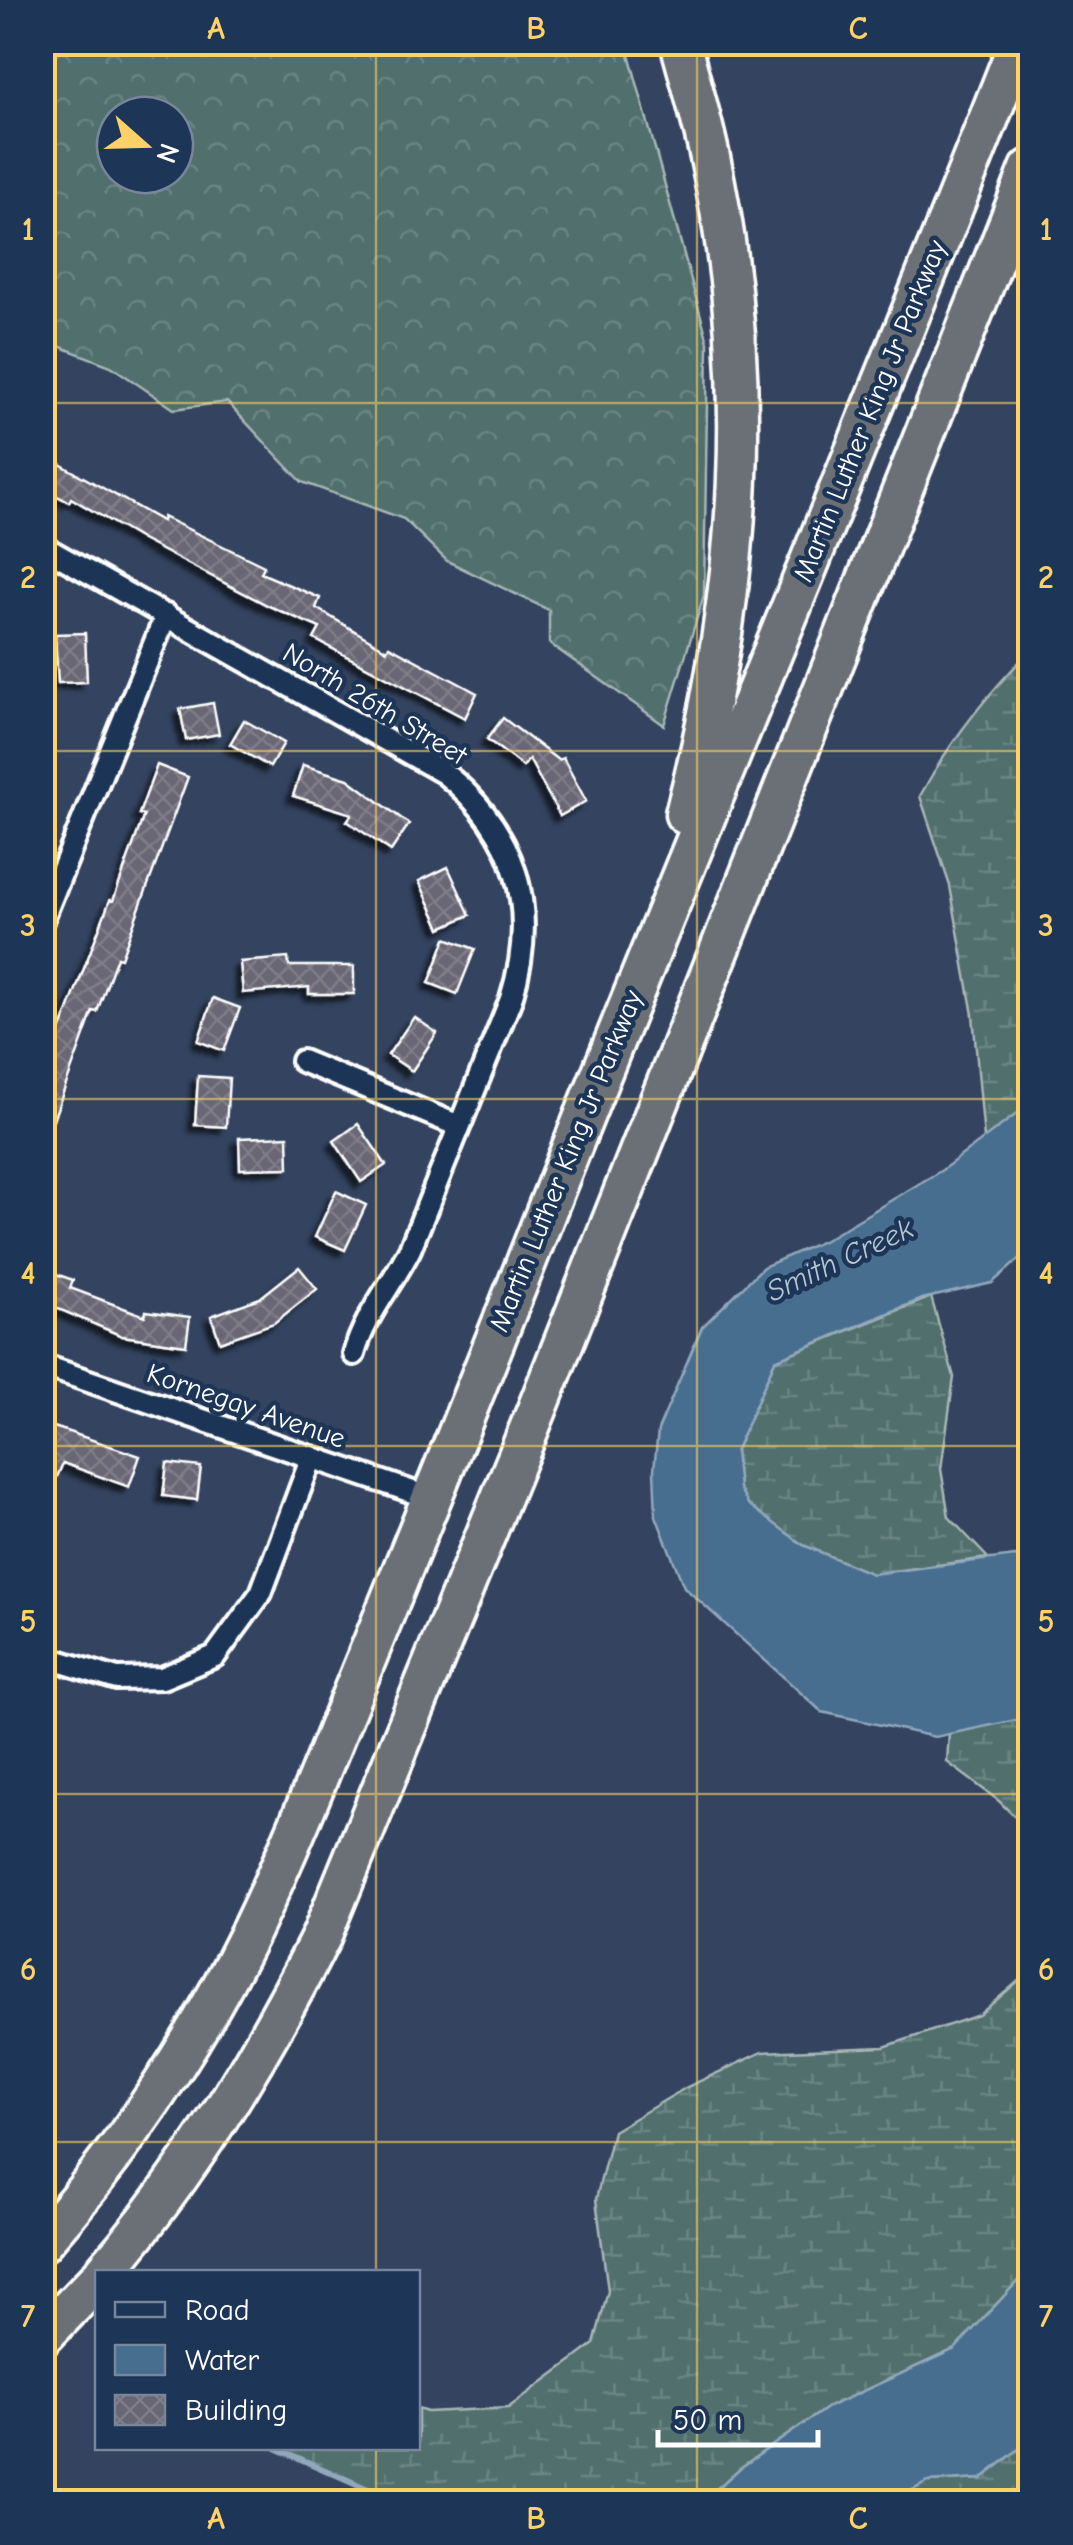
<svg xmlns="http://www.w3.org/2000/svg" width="1073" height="2545" font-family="'Comic Neue',sans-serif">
<defs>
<pattern id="forest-crowns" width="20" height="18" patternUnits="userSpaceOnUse" patternTransform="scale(2.5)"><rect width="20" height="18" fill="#516f6d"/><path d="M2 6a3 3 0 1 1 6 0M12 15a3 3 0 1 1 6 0" fill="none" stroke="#6b8583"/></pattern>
<pattern id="wetland-marsh" width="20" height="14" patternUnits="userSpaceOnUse" patternTransform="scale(2.5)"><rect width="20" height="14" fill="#516f6d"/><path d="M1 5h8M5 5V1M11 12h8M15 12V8" fill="none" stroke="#6b8583"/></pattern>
<pattern id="building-cross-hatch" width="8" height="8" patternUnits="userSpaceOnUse" patternTransform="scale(2.5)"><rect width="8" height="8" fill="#696674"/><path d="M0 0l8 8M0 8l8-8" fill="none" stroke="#807d89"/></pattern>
<filter id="shadow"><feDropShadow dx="-6" dy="6" stdDeviation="2.5" flood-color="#0009"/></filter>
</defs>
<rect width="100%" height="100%" fill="#344460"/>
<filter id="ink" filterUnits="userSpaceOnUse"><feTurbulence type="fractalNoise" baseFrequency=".01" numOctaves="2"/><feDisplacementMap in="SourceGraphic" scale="20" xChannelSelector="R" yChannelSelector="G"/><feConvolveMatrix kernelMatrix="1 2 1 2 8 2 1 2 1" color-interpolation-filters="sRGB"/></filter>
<g filter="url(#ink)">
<!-- forest -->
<path fill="url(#forest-crowns)" stroke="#a8b7b6" stroke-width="2.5" fill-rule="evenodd" d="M43,42L626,43L708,342L704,595L664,725L549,643V610L447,561L404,519L302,482L227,402L174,409L111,366L53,344L43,337ZM115,115H175V175H115Z"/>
<!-- wetland -->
<g fill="url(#wetland-marsh)" stroke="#a8b7b6" stroke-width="2.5">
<path d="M1030,651V1104L984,1139L973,1015L950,886L920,796C950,741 986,695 1030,651Z"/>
<polygon points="931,1297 954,1377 941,1469 949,1517 988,1558 872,1574 803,1545 747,1504 739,1488 735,1452 775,1360"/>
<polygon points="1030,1717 1030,1832 999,1801 947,1762 949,1733"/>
<polygon points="1030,1971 1030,2268 955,2349 828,2407 740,2468 702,2502 619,2502 587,2497 554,2502 397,2502 276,2448 418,2448 418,2409 427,2412 508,2408 594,2344 608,2291 596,2199 613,2131 687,2087 762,2052 884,2047 979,2015"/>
<polygon points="1030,2440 1030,2502 889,2502 928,2482 981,2479"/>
</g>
<!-- water -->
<g fill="#476e8f" stroke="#91a8bc" stroke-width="2.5">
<polygon points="1030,1104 1030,1250 992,1283 922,1299 775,1360 735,1452 739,1488 748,1504 803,1545 872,1574 1015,1556 1030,1562 1030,1717 935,1737 822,1712 684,1587 656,1516 654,1470 658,1430 702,1327 763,1267 823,1241 942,1170"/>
<polygon points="1030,2268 1030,2440 981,2479 928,2482 889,2502 702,2502 740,2468 828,2407 955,2349"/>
</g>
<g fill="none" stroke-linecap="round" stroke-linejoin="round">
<!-- stream -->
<polyline stroke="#91a8bc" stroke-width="6" points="276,2448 397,2502"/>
</g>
<!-- building -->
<g fill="url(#building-cross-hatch)" stroke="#fff" stroke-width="2.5" filter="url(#shadow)">
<polygon points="42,454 162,521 163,517 264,566 261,573 320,598 316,608 387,650 389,646 477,693 465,718 314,639 320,628 269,606 142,540 71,498 69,502 42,488"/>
<polygon points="85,633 87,682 58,683 55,634"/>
<polygon points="213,703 219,734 186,740 180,709"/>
<polygon points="503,718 558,760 563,758 586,801 560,816 529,759 523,767 487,739"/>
<polygon points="244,720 284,743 270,767 230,744"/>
<polygon points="157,765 188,777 121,958 117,957 97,1012 93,1011 42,1150 42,1053 52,1026 61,1029 110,900 113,901 144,815 139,814"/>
<polygon points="303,765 348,779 409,824 391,851 347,821 352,814 293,796"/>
<polygon points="448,867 470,915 441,928 419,881"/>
<polygon points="446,938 475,949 457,994 429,983"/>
<polygon points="288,958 289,966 354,966 354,994 309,994 309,987 243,993 240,962"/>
<polygon points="213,998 240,1008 224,1051 198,1041"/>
<polygon points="414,1017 437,1033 412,1071 388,1055"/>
<polygon points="198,1076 229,1078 226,1127 195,1125"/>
<polygon points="358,1124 386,1165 361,1182 334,1141"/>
<polygon points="288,1136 289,1168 240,1169 239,1138"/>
<polygon points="336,1191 366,1205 345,1250 315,1237"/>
<polygon points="299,1267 317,1289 274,1323 220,1342 211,1316 260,1298"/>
<polygon points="42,1269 73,1280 70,1288 145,1316 146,1311 190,1317 186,1345 122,1336 42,1302"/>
<polygon points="42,1423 140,1456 129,1487 63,1463 42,1512"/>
<polygon points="167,1463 201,1467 197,1500 163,1496"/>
</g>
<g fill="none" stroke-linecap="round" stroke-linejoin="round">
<defs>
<g id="street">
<path d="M42,546L444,773C518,832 539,910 511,999L410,1249C392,1285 365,1315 354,1354"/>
<polyline points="42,921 166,615"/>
<polyline points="302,1061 459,1126"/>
<polyline points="42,1365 433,1499"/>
<polyline points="42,1656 117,1679 162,1678 215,1656 261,1593 312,1457"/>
</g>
<g id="highway">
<path d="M680,42C690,79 701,116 709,153C758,378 742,593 685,814"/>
<path d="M42,2242C125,2148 196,2042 251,1930C297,1835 334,1737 374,1640C432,1497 490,1355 546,1212C701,821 865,434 1019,42"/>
<path d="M104,2272C191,2172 261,2056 321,1937L536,1412L1030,169"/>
<polyline points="42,2337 98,2279"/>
</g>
</defs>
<!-- street casing -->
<use href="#street" stroke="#fff" stroke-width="28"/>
<!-- highway casing -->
<use href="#highway" stroke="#fff" stroke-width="45"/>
<!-- street -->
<use href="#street" stroke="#1d3557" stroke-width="20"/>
<!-- highway -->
<use href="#highway" stroke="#6a7074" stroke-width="38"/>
</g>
</g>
<!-- grid -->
<path fill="none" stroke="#ffd166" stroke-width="2.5" stroke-opacity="0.55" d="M376,42V2272M697,42V2502M42,403H1030M42,751H1030M42,1099H1030M42,1446H1030M42,1794H1030M42,2142H1030M376,2448V2502"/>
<g text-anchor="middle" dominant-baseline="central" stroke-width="9" stroke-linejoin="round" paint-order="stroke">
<!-- street labels -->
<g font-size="28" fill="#fff" stroke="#1d3557">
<text transform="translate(870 411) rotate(-68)">Martin Luther King Jr Parkway</text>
<text transform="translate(375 704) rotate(31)">North 26th Street</text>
<text transform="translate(566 1161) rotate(-68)">Martin Luther King Jr Parkway</text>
<text transform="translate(246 1406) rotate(19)">Kornegay Avenue</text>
</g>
<!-- water labels -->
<g font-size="30" font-style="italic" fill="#b5c5d2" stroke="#1d3557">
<text transform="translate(840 1260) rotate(-25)">Smith Creek</text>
</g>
</g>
<!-- margin -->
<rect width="1073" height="2545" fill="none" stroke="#1d3557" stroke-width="110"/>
<!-- legend -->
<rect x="95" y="2270" width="325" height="180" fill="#1d3557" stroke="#77869a" stroke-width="2.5"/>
<rect x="115" y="2302" width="50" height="15" fill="#1d3557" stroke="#77869a" stroke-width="2.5"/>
<text x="185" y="2320" font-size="30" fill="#ffffff">Road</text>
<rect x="115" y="2345" width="50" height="30" fill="#476e8f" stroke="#77869a" stroke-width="2.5"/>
<text x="185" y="2370" font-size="30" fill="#ffffff">Water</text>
<rect x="115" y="2395" width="50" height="30" fill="url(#building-cross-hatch)" stroke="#77869a" stroke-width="2.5"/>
<text x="185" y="2420" font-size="30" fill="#ffffff">Building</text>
<!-- north arrow -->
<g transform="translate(145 145) rotate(110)"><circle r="48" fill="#1d3557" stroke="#77869a" stroke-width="2.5"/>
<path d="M0-8L18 38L0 25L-18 38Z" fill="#ffd166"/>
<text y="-15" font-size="28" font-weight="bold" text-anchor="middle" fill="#ffffff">N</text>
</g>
<!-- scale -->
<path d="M658 2430v15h160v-15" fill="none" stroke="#ffffff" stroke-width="5"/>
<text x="673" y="2430" font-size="30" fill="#ffffff" stroke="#1d3557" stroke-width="8" paint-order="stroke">50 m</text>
<rect x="55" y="55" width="963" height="2435" fill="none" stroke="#ffd166" stroke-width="4"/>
<g font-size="32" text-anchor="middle" font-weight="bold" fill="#ffd166">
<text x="216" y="39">A</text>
<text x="536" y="39">B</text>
<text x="858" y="39">C</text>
<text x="28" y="240">1</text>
<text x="1046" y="240">1</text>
<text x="28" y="588">2</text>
<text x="1046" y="588">2</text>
<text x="28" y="936">3</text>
<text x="1046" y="936">3</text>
<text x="28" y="1284">4</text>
<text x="1046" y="1284">4</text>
<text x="28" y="1632">5</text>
<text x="1046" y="1632">5</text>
<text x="28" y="1980">6</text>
<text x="1046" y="1980">6</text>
<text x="28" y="2327">7</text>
<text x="1046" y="2327">7</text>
<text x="216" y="2529">A</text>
<text x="536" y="2529">B</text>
<text x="858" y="2529">C</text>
</g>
</svg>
